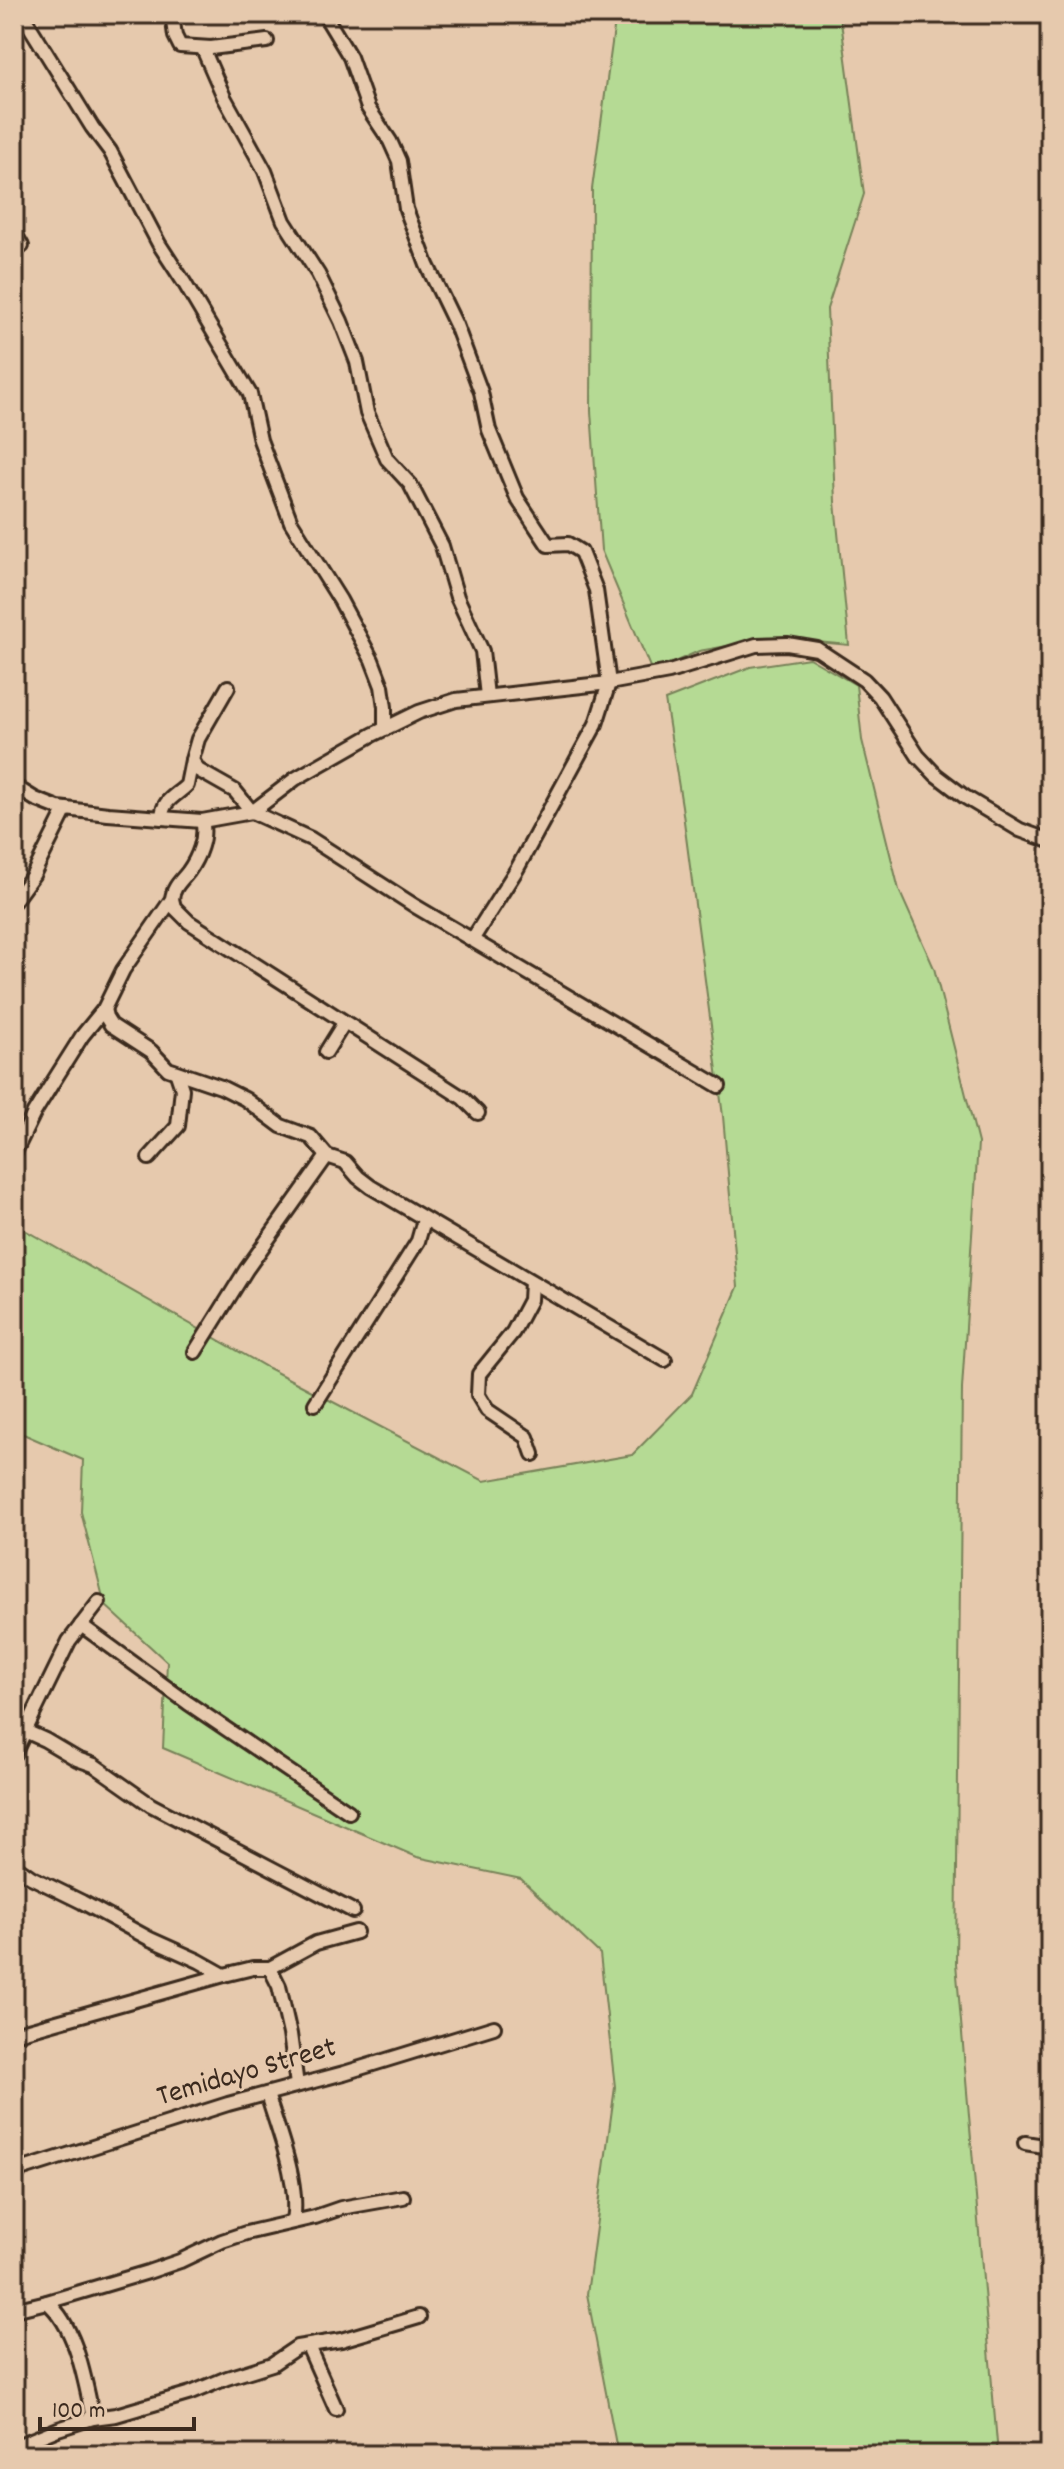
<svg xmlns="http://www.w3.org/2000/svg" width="1064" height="2469" font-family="Dekko,sans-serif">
<rect width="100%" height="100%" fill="#e6c9ad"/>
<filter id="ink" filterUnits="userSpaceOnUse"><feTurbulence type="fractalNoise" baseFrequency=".0125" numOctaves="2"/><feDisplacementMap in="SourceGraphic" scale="16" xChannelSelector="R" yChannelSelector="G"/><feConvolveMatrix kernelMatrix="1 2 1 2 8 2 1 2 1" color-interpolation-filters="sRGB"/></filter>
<g filter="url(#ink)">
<!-- green -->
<g fill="#b5da94" stroke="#788259" stroke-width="2">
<polygon points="616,14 840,14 864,194 827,309 835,502 849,645 773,638 699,651 652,672 601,550 591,411 592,189"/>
<polygon points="809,658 856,685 862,740 899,890 934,968 978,1143 962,1389 956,1963 998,2455 618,2455 587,2294 615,2087 600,1954 521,1879 417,1857 163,1748 167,1662 105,1605 81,1512 83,1460 14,1430 14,1224 268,1368 484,1481 632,1455 692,1394 738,1287 723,1116 682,806 665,700 750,667"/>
</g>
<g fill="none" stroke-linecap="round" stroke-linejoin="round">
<defs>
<g id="minor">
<polyline points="22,14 92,127 110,151 159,244 185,284 250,394 260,440 291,522 340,600 372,660 382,686 385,707 385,729"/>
<polyline points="172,14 175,36 180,46 211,48 267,41"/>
<polyline points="324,14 350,57 368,108 390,141 399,161 406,209 427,265 456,325 481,392 489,430 517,498 548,545 568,544 581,552 596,590 609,683 596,724 517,869 472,940"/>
<polyline points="203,49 224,97 265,171 284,221 318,274 341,321 357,362 367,413 387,459 410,484 442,546 457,597 482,651 487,696"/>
<polyline points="14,232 22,246"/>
<polyline points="228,687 198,739 192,760 198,770 235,791 252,812 311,839 415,906 719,1086"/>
<polyline points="14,786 35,799 58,808 108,814 202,821 252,812 295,779 372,735 419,712 456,700 609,683 669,672 756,645 787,644 817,649 864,680 880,697 918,756 936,775 965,797 1020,830 1050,841"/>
<path d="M162,818C162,800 176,796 187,785L192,760"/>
<polyline points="172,899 174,907 189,922 463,1098 478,1113"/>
<polyline points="14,901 33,875 66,809"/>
<polyline points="104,1009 106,1017 111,1025 151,1051 168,1069 221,1087 245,1099 281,1126 311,1137 327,1156 345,1162 358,1177 371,1187 665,1360"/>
<polyline points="326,1052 344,1023"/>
<path d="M14,1154L34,1113L53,1082L82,1036L104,1009L123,970L172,899C173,887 181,881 188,872C198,858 207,837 202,821"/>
<polyline points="149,1158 178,1126 182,1089 177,1074"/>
<polyline points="531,1282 530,1300 513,1332 479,1374 478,1395 487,1410 527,1437 533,1454"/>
<polyline points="195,1352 246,1270 327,1156"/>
<polyline points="315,1404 418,1241 424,1220"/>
<polyline points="81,1625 188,1703 349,1812"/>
<polyline points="25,1731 45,1740 77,1759 94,1765 151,1805 353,1911"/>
<polyline points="14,1754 69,1641 99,1602"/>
<polyline points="14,1865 31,1877 82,1902 150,1939 199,1961 224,1975 253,1968 270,1968 316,1943 356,1932"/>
<polyline points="270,1968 279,1986 290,2034 297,2085"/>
<polyline points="14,2034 224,1975"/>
<path d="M267,2094C278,2131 300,2183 293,2221"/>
<polyline points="1025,2143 1050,2147"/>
<polyline points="14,2172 228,2104 344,2073 494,2027"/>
<path d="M47,2302C77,2327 85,2382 93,2418"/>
<polyline points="14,2310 47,2302 148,2272 180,2261 222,2241 246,2233 315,2217 341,2208 403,2197"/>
<polyline points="308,2346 336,2409"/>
<polyline points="14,2447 58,2429 93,2418 116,2415 191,2393 227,2378 272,2364 297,2347 341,2340 419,2317"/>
</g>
</defs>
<!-- minor casing -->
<use href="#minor" stroke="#3b2a1e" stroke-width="18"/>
<!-- minor -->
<use href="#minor" stroke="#e6c9ad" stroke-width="12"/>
</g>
</g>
<g text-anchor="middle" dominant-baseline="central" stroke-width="6" stroke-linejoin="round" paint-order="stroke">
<!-- street labels -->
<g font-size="30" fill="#3b2a1e" stroke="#e6c9ad">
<text transform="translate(247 2074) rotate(-16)">Temidayo Street</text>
</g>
</g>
<!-- margin -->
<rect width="1064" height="2469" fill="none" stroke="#e6c9ad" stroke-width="48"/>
<rect x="24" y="24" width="1016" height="2421" fill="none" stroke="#3b2a1e" stroke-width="3" filter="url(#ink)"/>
<!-- scale -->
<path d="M40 2417v12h154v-12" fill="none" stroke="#3b2a1e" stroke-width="4"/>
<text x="52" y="2417" font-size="24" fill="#3b2a1e" stroke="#e6c9ad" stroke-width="6" paint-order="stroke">100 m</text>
</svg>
